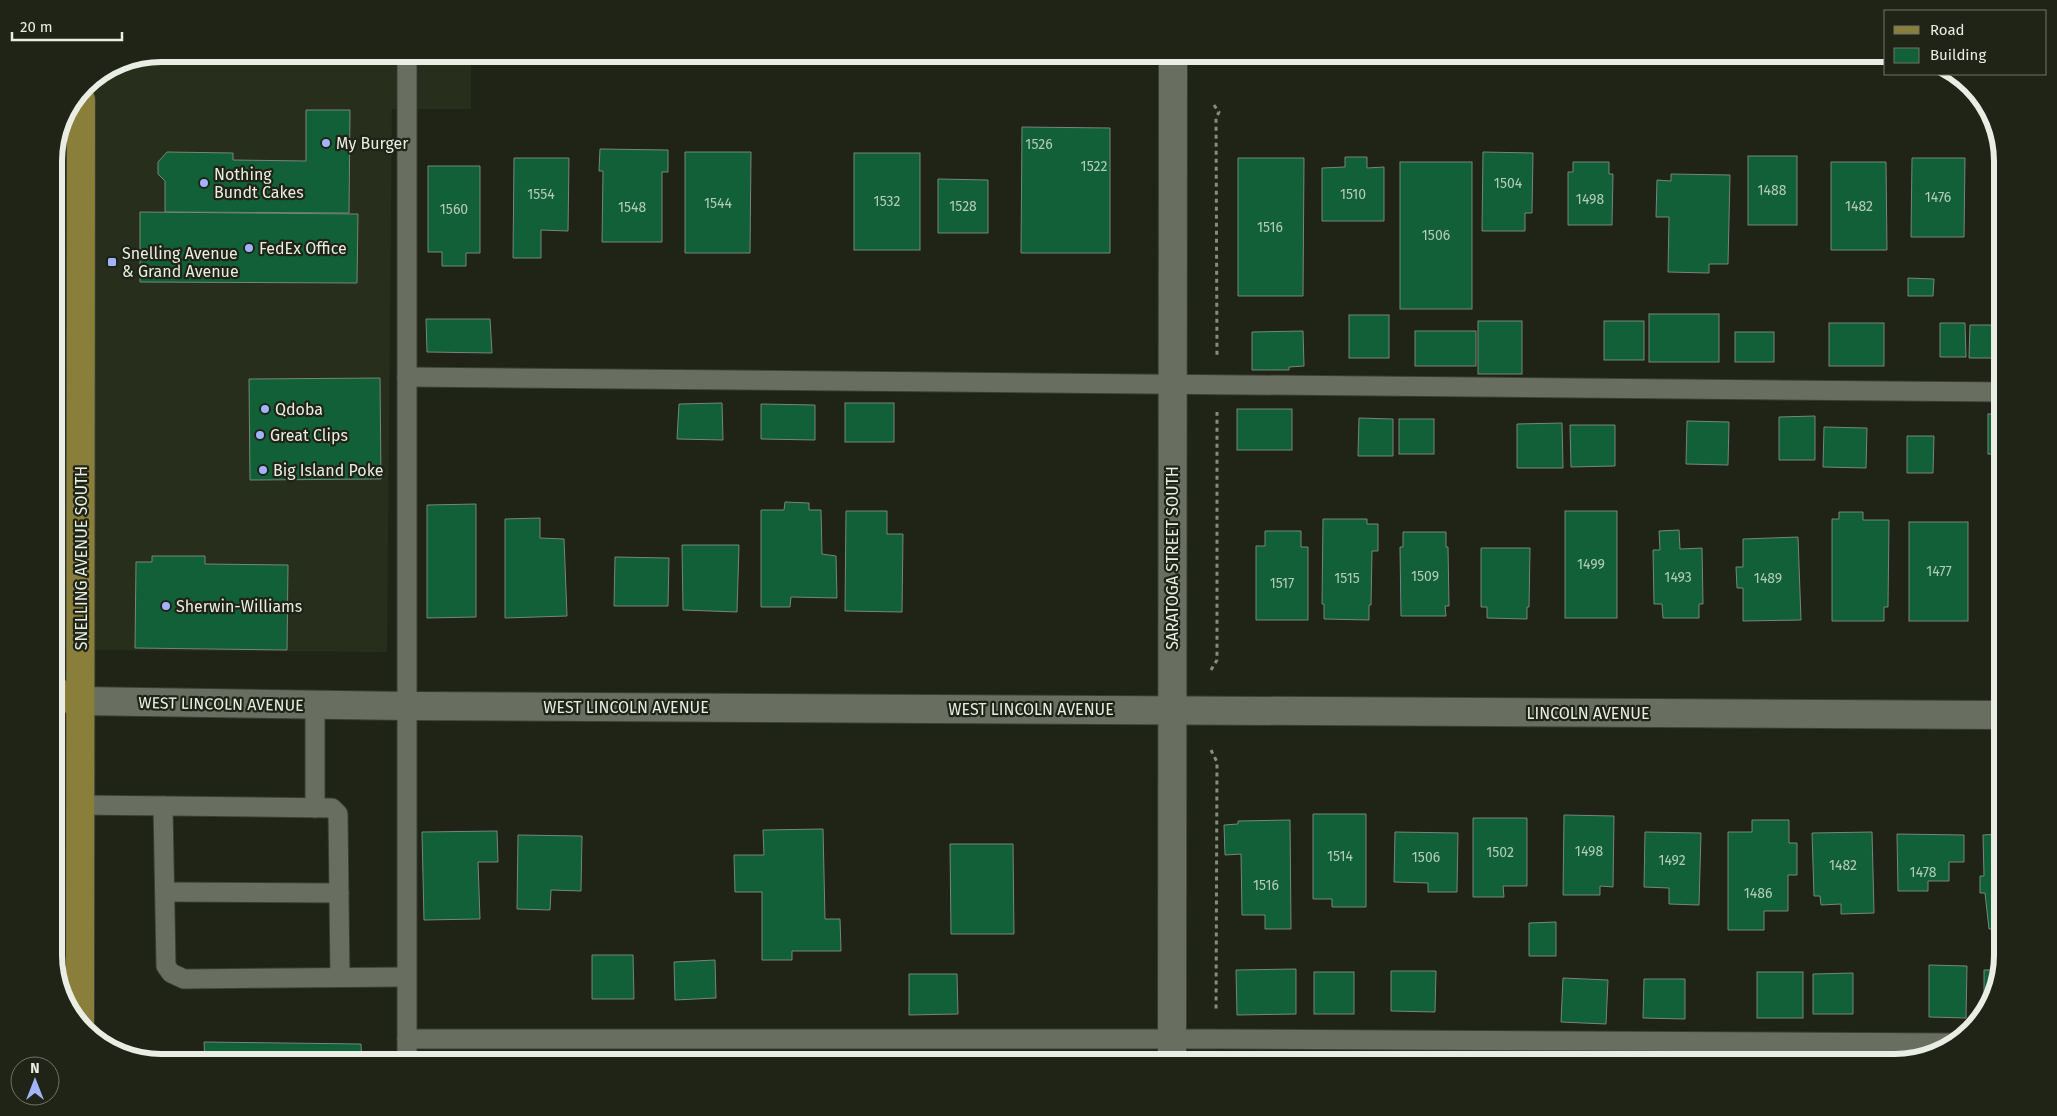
<svg xmlns="http://www.w3.org/2000/svg" width="2057" height="1116" font-family="'Fira Sans',sans-serif">
<rect width="100%" height="100%" fill="#1f2416"/>
<!-- built -->
<g fill="#272e1b">
<polygon points="162,54 471,54 471,109 392,109 387,652 54,650 54,155 62,120 86,85 121,62"/>
<polygon points="2000,145 2003,155 2003,390 2001,390"/>
</g>
<!-- building -->
<g fill="#116038" stroke="#76867b">
<polygon points="306,110 350,110 349,213 165,212 165,181 158,174 158,162 167,152 233,153 233,160 306,161"/>
<polygon points="1022,127 1110,128 1110,253 1021,253"/>
<polygon points="600,149 668,150 668,172 662,172 662,242 602,242 603,171 599,171"/>
<polygon points="685,152 751,152 750,253 685,253"/>
<polygon points="1483,152 1533,153 1532,213 1525,213 1525,231 1482,231"/>
<rect x="854" y="153" width="66" height="97"/>
<rect x="1748" y="156" width="49" height="69"/>
<polygon points="1345,157 1367,157 1367,168 1384,167 1384,221 1322,221 1322,168 1345,167"/>
<polygon points="514,158 569,158 568,231 541,230 541,258 513,258"/>
<polygon points="1238,158 1304,158 1303,296 1238,296"/>
<polygon points="1912,158 1965,158 1964,237 1911,237"/>
<rect x="1400" y="162" width="72" height="147"/>
<polygon points="1573,162 1609,162 1609,174 1613,174 1612,225 1568,225 1568,172 1573,172"/>
<polygon points="1831,162 1886,162 1887,250 1831,250"/>
<polygon points="428,166 480,166 480,253 466,253 466,266 442,266 442,252 428,252"/>
<polygon points="1671,174 1730,175 1728,264 1709,264 1709,273 1668,272 1669,217 1656,217 1657,180 1671,181"/>
<polygon points="938,179 988,180 988,233 938,233"/>
<polygon points="140,212 358,214 357,283 140,282"/>
<polygon points="1908,278 1934,279 1933,296 1908,296"/>
<rect x="1649" y="314" width="70" height="48"/>
<rect x="1349" y="315" width="40" height="43"/>
<polygon points="426,319 490,319 492,353 427,352"/>
<rect x="1478" y="321" width="44" height="53"/>
<rect x="1604" y="321" width="40" height="39"/>
<rect x="1829" y="323" width="55" height="43"/>
<polygon points="1940,323 1965,323 1966,357 1940,357"/>
<polygon points="1970,325 1997,325 1996,358 1969,358"/>
<polygon points="1303,331 1304,366 1289,367 1289,370 1252,370 1252,332"/>
<rect x="1415" y="331" width="61" height="35"/>
<rect x="1735" y="332" width="39" height="30"/>
<polygon points="380,378 381,479 250,480 249,379"/>
<polygon points="722,403 723,440 677,439 679,404"/>
<rect x="845" y="403" width="49" height="39"/>
<polygon points="761,404 815,405 815,440 761,439"/>
<rect x="1237" y="409" width="55" height="41"/>
<rect x="1988" y="414" width="15" height="40"/>
<polygon points="1815,416 1815,460 1779,460 1779,417"/>
<polygon points="1359,418 1393,419 1393,456 1358,456"/>
<rect x="1399" y="419" width="35" height="35"/>
<polygon points="1687,421 1729,422 1728,465 1686,464"/>
<polygon points="1562,423 1563,468 1517,468 1517,424"/>
<polygon points="1570,425 1615,425 1615,466 1571,467"/>
<polygon points="1824,427 1867,428 1866,468 1823,467"/>
<polygon points="1907,436 1934,436 1933,473 1907,473"/>
<polygon points="785,502 809,503 809,510 821,510 822,554 836,556 837,598 791,597 790,607 761,607 761,510 784,510"/>
<polygon points="476,504 476,617 427,618 427,505"/>
<polygon points="846,511 887,511 887,534 903,534 902,612 845,611"/>
<rect x="1565" y="511" width="52" height="107"/>
<polygon points="1839,512 1863,512 1863,520 1889,520 1888,607 1884,607 1884,621 1832,621 1832,519 1839,519"/>
<polygon points="540,518 540,538 564,539 567,616 505,618 505,519"/>
<polygon points="1323,519 1367,519 1367,524 1378,524 1378,551 1372,551 1371,605 1369,605 1369,620 1324,619 1324,604 1322,604"/>
<rect x="1993" y="519" width="10" height="101"/>
<rect x="1909" y="522" width="59" height="99"/>
<polygon points="1679,530 1680,549 1702,548 1703,604 1699,604 1699,618 1663,618 1662,604 1654,604 1653,550 1660,550 1659,531"/>
<polygon points="1265,531 1301,531 1301,547 1308,547 1308,620 1256,620 1256,546 1265,546"/>
<polygon points="1403,532 1446,532 1446,547 1448,547 1449,606 1445,606 1446,616 1401,616 1400,547 1403,547"/>
<polygon points="1798,537 1801,620 1743,621 1743,588 1737,588 1736,567 1743,567 1743,539"/>
<polygon points="682,545 739,545 737,612 683,610"/>
<polygon points="1481,548 1530,548 1529,607 1527,607 1527,619 1487,618 1487,607 1481,607"/>
<polygon points="152,556 205,556 205,564 288,565 287,650 135,648 136,562 152,562"/>
<polygon points="615,557 669,558 668,606 614,606"/>
<polygon points="1313,814 1366,814 1366,907 1332,907 1332,899 1313,899"/>
<polygon points="1564,815 1614,816 1613,887 1600,886 1600,895 1563,895"/>
<polygon points="1473,818 1527,818 1527,886 1503,886 1504,897 1473,897"/>
<polygon points="1290,820 1291,929 1265,929 1265,915 1242,915 1241,854 1225,855 1224,825 1238,824 1238,821"/>
<polygon points="1752,820 1789,820 1789,843 1797,843 1797,875 1788,875 1788,911 1764,911 1764,930 1728,930 1728,832 1752,832"/>
<polygon points="2000,820 2003,820 2003,929 1989,929 1985,893 1980,893 1980,876 1984,876 1983,835 2000,834"/>
<polygon points="823,829 825,919 840,919 841,951 792,951 792,960 762,960 762,892 735,892 734,855 764,855 763,830"/>
<polygon points="497,831 498,862 478,862 480,919 424,920 422,832"/>
<polygon points="1395,832 1458,833 1457,892 1428,892 1428,883 1394,882"/>
<polygon points="1645,832 1701,833 1699,905 1669,904 1669,888 1644,887"/>
<polygon points="1872,832 1874,913 1841,914 1841,904 1821,905 1820,896 1814,896 1812,833"/>
<polygon points="1897,834 1964,835 1964,862 1949,862 1949,881 1928,881 1928,891 1898,891"/>
<polygon points="518,835 582,836 581,891 551,890 550,910 517,909"/>
<polygon points="950,844 1013,844 1014,934 951,934"/>
<polygon points="1556,922 1556,956 1529,956 1529,923"/>
<polygon points="592,955 633,955 634,999 592,999"/>
<polygon points="715,960 716,998 675,1000 674,962"/>
<polygon points="1929,965 1967,966 1966,1018 1929,1017"/>
<polygon points="1296,969 1296,1014 1237,1015 1236,970"/>
<polygon points="1984,970 2000,970 1992,1002 1984,1010"/>
<polygon points="1391,971 1436,971 1435,1012 1391,1011"/>
<rect x="1314" y="972" width="40" height="42"/>
<rect x="1757" y="972" width="46" height="46"/>
<polygon points="1853,973 1853,1014 1813,1014 1813,974"/>
<polygon points="909,974 957,974 958,1014 909,1015"/>
<polygon points="1563,978 1608,980 1606,1024 1561,1022"/>
<polygon points="1644,979 1685,979 1685,1019 1643,1018"/>
<polygon points="204,1042 361,1044 362,1062 205,1062"/>
<polygon points="424,1053 467,1055 466,1062 424,1062"/>
<polygon points="1707,1053 1707,1062 1687,1062 1686,1054"/>
<polygon points="1556,1054 1556,1062 1511,1062 1511,1055"/>
<polygon points="934,1055 970,1056 970,1062 934,1062"/>
<rect x="1431" y="1057" width="41" height="5"/>
<polygon points="847,1058 898,1060 898,1062 846,1062"/>
<polygon points="1383,1058 1383,1062 1346,1062 1346,1059"/>
</g>
<g fill="none" stroke-linecap="round" stroke-linejoin="round">
<defs>
<g id="service">
<polyline points="407,377 2003,392"/>
<polyline points="79,805 332,808 338,814 340,977"/>
<polyline points="163,806 166,966 171,973 184,979 406,977"/>
<polyline points="315,808 315,705"/>
<polyline points="165,892 339,893"/>
<polyline points="407,1039 1216,1039 1954,1043"/>
<polyline points="407,1062 407,54"/>
</g>
<g id="minor">
<polyline points="80,701 406,706 2003,715"/>
<polyline points="1172,1062 1173,54"/>
</g>
<g id="primary">
<polyline points="79,95 81,100 80,1021"/>
<polyline points="54,689 64,698 80,701"/>
</g>
</defs>
<!-- service casing -->
<use href="#service" stroke="#3a3e34" stroke-width="21"/>
<!-- minor casing -->
<use href="#minor" stroke="#3a3e34" stroke-width="30"/>
<!-- primary casing -->
<use href="#primary" stroke="#3a3e34" stroke-width="30"/>
<!-- path -->
<g stroke="#868b80" stroke-width="3" stroke-dasharray="4 4" stroke-linecap="butt">
<polyline points="1214,105 1219,112 1216,118 1217,356"/>
<polyline points="1211,670 1217,660 1217,412"/>
<polyline points="1211,750 1217,762 1216,1012"/>
</g>
<!-- service -->
<use href="#service" stroke="#696f60" stroke-width="19"/>
<!-- minor -->
<use href="#minor" stroke="#696f60" stroke-width="28"/>
<!-- primary -->
<use href="#primary" stroke="#8a7f3a" stroke-width="28"/>
</g>
<!-- markers -->
<g fill="#a1b3fd" stroke="#1f2416" stroke-width="2">
<circle cx="326" cy="143" r="5"/>
<circle cx="204" cy="183" r="5"/>
<circle cx="249" cy="248" r="5"/>
<rect x="107" y="257" width="10" height="10" rx="2.5"/>
<circle cx="265" cy="409" r="5"/>
<circle cx="260" cy="435" r="5"/>
<circle cx="263" cy="470" r="5"/>
<circle cx="166" cy="606" r="5"/>
</g>
<g text-anchor="middle" dominant-baseline="central" stroke-width="4.5" stroke-linejoin="round" paint-order="stroke">
<!-- number labels -->
<g font-size="14" fill="#b3cab9">
<text x="1039" y="144">1526</text>
<text x="1094" y="166">1522</text>
<text x="1508" y="183">1504</text>
<text x="1772" y="190">1488</text>
<text x="541" y="194">1554</text>
<text x="1353" y="194">1510</text>
<text x="1938" y="197">1476</text>
<text x="1590" y="199">1498</text>
<text x="887" y="201">1532</text>
<text x="718" y="203">1544</text>
<text x="963" y="206">1528</text>
<text x="1859" y="206">1482</text>
<text x="632" y="207">1548</text>
<text x="454" y="209">1560</text>
<text x="1270" y="227">1516</text>
<text x="1436" y="235">1506</text>
<text x="1591" y="564">1499</text>
<text x="1939" y="571">1477</text>
<text x="1425" y="576">1509</text>
<text x="1678" y="577">1493</text>
<text x="1347" y="578">1515</text>
<text x="1768" y="578">1489</text>
<text x="1282" y="583">1517</text>
<text x="1589" y="851">1498</text>
<text x="1500" y="852">1502</text>
<text x="1340" y="856">1514</text>
<text x="1426" y="857">1506</text>
<text x="1672" y="860">1492</text>
<text x="1843" y="865">1482</text>
<text x="1923" y="872">1478</text>
<text x="1266" y="885">1516</text>
<text x="1758" y="893">1486</text>
</g>
<!-- poi labels -->
<g font-size="16" fill="#e9ede4" stroke="#1f2416" text-anchor="start">
<text x="336" y="143">My Burger</text>
<text x="214" y="174">Nothing<tspan x="214" dy="18">Bundt Cakes</tspan></text>
<text x="259" y="248">FedEx Office</text>
<text x="122" y="253">Snelling Avenue<tspan x="122" dy="18">&amp; Grand Avenue</tspan></text>
<text x="275" y="409">Qdoba</text>
<text x="270" y="435">Great Clips</text>
<text x="273" y="470">Big Island Poke</text>
<text x="176" y="606">Sherwin-Williams</text>
</g>
<!-- street labels -->
<g font-size="16" fill="#e9ede4" stroke="#1f2416">
<text transform="translate(81 558) rotate(-90)">SNELLING AVENUE SOUTH</text>
<text transform="translate(1172 558) rotate(-90)">SARATOGA STREET SOUTH</text>
<text transform="translate(221 704) rotate(1)">WEST LINCOLN AVENUE</text>
<text x="626" y="707">WEST LINCOLN AVENUE</text>
<text x="1031" y="709">WEST LINCOLN AVENUE</text>
<text x="1588" y="713">LINCOLN AVENUE</text>
</g>
</g>
<!-- crop -->
<path d="M0 0H2057V1116H0ZM161 62H1895A99 99 0 0 1 1994 161V955A99 99 0 0 1 1895 1054H161A99 99 0 0 1 62 955V161A99 99 0 0 1 161 62Z" fill="#1f2416" fill-rule="evenodd"/>
<path fill="none" stroke="#e9ede4" stroke-width="6" d="M161 62H1895A99 99 0 0 1 1994 161V955A99 99 0 0 1 1895 1054H161A99 99 0 0 1 62 955V161A99 99 0 0 1 161 62Z"/>
<!-- legend -->
<rect x="1884" y="10" width="162" height="65" fill="#1f2416" stroke="#707468"/>
<rect x="1894" y="26" width="25" height="8" fill="#8a7f3a" stroke="#707468"/>
<text x="1930" y="35" font-size="15" fill="#e9ede4">Road</text>
<rect x="1894" y="48" width="25" height="15" fill="#116038" stroke="#707468"/>
<text x="1930" y="60" font-size="15" fill="#e9ede4">Building</text>
<!-- north arrow -->
<g transform="translate(35 1081)"><circle r="24" fill="#1f2416" stroke="#707468"/>
<path d="M0-4L9 19L0 12L-9 19Z" fill="#a1b3fd"/>
<text y="-8" font-size="14" font-weight="bold" text-anchor="middle" fill="#e9ede4">N</text>
</g>
<!-- scale -->
<path d="M12 32v8h110v-8" fill="none" stroke="#e9ede4" stroke-width="2.5"/>
<text x="20" y="32" font-size="15" fill="#e9ede4" stroke="#1f2416" stroke-width="4" paint-order="stroke">20 m</text>
</svg>
